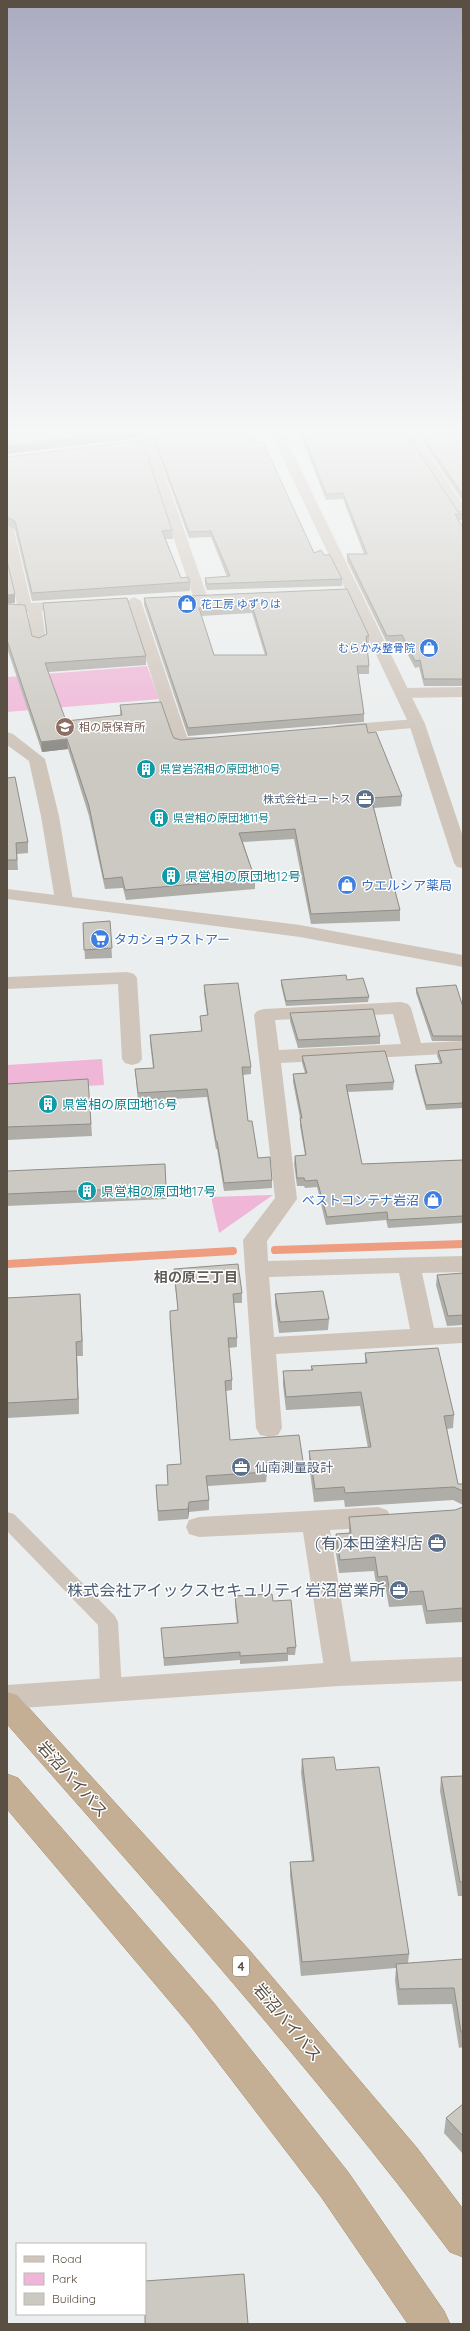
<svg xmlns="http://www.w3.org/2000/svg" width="470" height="2331" font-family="Quicksand,'Noto Sans JP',sans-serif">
<rect width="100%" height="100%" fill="#ebeeee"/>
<!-- green -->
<g fill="#efb6d7">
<polygon points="147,666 159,699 7,712 7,677"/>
<polygon points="102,1059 104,1085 7,1090 7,1065"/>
<polygon points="273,1195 219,1233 211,1197"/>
</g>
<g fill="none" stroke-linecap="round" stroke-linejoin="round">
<!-- stream -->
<g stroke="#ee9d81" stroke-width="8">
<polyline points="275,1250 463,1244"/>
<polyline points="7,1264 233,1251"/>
</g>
<defs>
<g id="trunk">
<path d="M7,1692L17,1695L250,1951L417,2148L463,2209V2257L450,2252C312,2068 159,1897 7,1724Z"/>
<polygon points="7,1774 18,1778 213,2002 348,2172 444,2311 450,2324 408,2324 322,2198 189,2024 7,1809"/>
</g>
</defs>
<!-- trunk casing -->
<use href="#trunk" stroke="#a98e6c" stroke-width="1"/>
<!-- service -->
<polygon fill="#cfc5bb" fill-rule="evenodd" points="7,1512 14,1514 115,1616 118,1622 122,1690 119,1696 111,1699 103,1696 100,1690 98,1625 7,1531"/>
<!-- minor -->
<g fill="#cfc5bb" fill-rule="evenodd">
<polygon points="137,429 149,429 207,596 205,599 200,600 193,596"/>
<polygon points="400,429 412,429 463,504 463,518 458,517"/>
<polygon points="7,526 14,530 31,603 72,601 79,605 72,609 42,611 46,642 44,645 39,646 32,642 28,612 7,613 7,605 17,604 7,560"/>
<polygon points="134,597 141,601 187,737 214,737 216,740 214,743 181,748 175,746 173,743 127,601"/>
<polygon points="463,687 463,697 403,698 398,696 395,693 398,690 403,688"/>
<polygon points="417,719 423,721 425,724 423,727 338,735 332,733 330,730 332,727 338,725"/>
<polygon points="7,732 13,734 45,759 59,816 73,900 70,904 58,904 55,900 41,816 29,761 7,745"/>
<polygon points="127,972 134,974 137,978 142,1059 139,1063 132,1065 125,1063 122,1059 118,984 7,989 7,977"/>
<path d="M401,1002L408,1004L411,1008L421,1043L463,1041V1053L281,1063L297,1199L267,1241L268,1261L463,1256V1272L422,1273L434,1328L463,1327V1343L276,1354L282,1428L278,1435L269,1437L260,1435L256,1428L243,1240L275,1198L254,1015L257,1011L264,1009ZM393,1014L401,1044L279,1050L275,1020ZM399,1273L410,1329L274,1337L269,1277Z"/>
<polygon points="378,1507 387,1510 391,1517 387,1524 378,1527 330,1530 353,1674 349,1682 339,1686 329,1682 325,1674 303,1532 199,1537 189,1534 186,1527 189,1520 199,1517"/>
</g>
<!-- tertiary -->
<g fill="#cfc5bb" fill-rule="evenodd">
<polygon points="269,429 281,429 425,724 463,837 463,868 457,867 454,863 409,724"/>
<polygon points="7,889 300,925 463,955 463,967 300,937 7,899"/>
<polygon points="463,1657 463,1681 339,1686 7,1709 7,1685 339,1662"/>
</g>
<!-- trunk -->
<use href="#trunk" fill="#c4af94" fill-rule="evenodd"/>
</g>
<!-- wall -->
<g fill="#afada7" fill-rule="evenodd">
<polygon points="149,429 252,429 256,442 314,553 324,555 342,579 342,586 207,590 205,585 205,578 227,577 211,537 189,538"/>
<polygon points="298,429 404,429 458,512 463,512 463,520 459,520 463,528 463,686 424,686 419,667 415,668 401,642 387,643 347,561 347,554 364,554 343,499 326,500"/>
<polygon points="414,429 463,429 463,502"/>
<polygon points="7,457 172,530 173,539 166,539 181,578 190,582 190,591 32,601 15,530 7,526"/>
<path d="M347,589L369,636V643L367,644L369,666V674H358L364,714V722L188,736L144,605V598ZM252,613L265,655H214L201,616Z"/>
<polygon points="43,603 146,656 146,665 48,672 66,721 120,715 120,705 172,734 174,738 181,740 368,733 402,796 401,806 374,808 400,910 400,921 311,924 294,839 243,842 255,879 255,889 126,900 123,888 105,889 89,816 68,749 42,752 7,648 7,604 32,636 39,638 46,634"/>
<polygon points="7,778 28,842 28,853 17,854 18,870 7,870"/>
<polygon points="110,921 112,958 85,959 83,923"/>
<polygon points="281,980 347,980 369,997 368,1002 286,1006 281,985"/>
<polygon points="204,985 251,1067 251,1074 243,1075 248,1121 258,1158 272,1180 272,1188 224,1191 217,1149 216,1149 207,1097 138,1101 135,1069 153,1068 150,1042 150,1035 201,1031 200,1016 207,1015 204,993"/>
<polygon points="416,988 463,1007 463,1041 432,1041 416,993"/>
<polygon points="290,1013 380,1036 380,1044 298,1048 290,1021"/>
<polygon points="463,1049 463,1108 426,1110 415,1070 415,1065 440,1063 437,1056 438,1051"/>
<polygon points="302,1056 394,1082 393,1090 348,1092 362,1164 463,1160 463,1223 388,1228 386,1220 326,1225 317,1187 305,1188 304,1186 297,1186 294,1164 295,1156 305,1155 300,1126 300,1118 293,1082 293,1074 305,1073 302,1063"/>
<polygon points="88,1079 92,1136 7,1140 7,1084"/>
<polygon points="7,1171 166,1187 167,1199 7,1206"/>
<polygon points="174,1269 242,1293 242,1303 234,1303 237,1338 237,1347 229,1348 232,1380 232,1390 226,1391 230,1440 303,1461 303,1470 267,1473 266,1482 208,1486 209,1500 209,1510 189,1512 188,1519 158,1521 156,1485 168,1485 167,1465 181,1464 170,1327 170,1317 178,1310 174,1278"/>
<polygon points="463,1273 463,1325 447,1326 436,1285 437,1275"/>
<polygon points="80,1294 83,1356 77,1356 79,1414 7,1418 7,1298"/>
<polygon points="275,1294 329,1319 328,1330 279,1333 275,1304"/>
<polygon points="365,1353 454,1415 453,1428 447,1429 458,1484 463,1484 463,1505 453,1500 345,1507 344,1500 314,1502 309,1464 309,1451 368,1448 360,1406 286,1410 283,1385 283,1371 311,1370 311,1366 365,1363"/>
<polygon points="463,1507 463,1622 426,1624 422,1605 389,1607 386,1590 377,1591 374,1571 339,1573 335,1547 336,1534 349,1533 349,1517 455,1510"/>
<polygon points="235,1596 273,1601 296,1647 295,1655 288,1655 288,1661 240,1664 240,1660 164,1666 161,1628 237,1623 235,1604"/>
<polygon points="302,1759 336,1770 409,1954 408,1963 463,1959 463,2047 459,2048 452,2004 398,2005 395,1980 396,1968 301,1976 290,1876 290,1862 312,1861 301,1773"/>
<polygon points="463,1776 463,1896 458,1896 440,1791 441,1777"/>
<polygon points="463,2104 463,2154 444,2133 446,2118"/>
</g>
<!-- shaded-wall -->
<g fill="#8f8d88">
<polygon points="138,430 138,438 7,454 7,446"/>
<polygon points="15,594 15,603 7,604 7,595"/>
<polygon points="67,739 68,749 42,752 41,742"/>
<polygon points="80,1294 81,1308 83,1356 82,1341"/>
<polygon points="76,1342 77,1356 79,1414 78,1399"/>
<polygon points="189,1502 189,1512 188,1519 188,1509"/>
</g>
<!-- building -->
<g fill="#ccc9c2" stroke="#8f8d88" fill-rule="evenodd">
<polygon points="7,429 138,429 138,430 7,446"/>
<polygon points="151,429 252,429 256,442 263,442 314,553 321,550 324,555 330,555 342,579 207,584 205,578 230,576 211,531 189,532"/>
<polygon points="301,429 404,429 458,512 463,512 463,514 455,514 463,528 463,679 424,679 420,660 415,661 402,635 387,636 347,554 367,554 343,493 326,494"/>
<polygon points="418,429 463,429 463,495"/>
<polygon points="142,440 172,530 162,531 181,578 188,577 190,582 32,593 15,521 7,517 7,457"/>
<polygon points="7,561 15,594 7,595"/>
<path d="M347,589L369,636H366L369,666H357L364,714L188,728L144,598ZM252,605L267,655H214L199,608Z"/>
<polygon points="127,598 146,656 45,663 66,721 122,715 120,705 161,702 172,734 174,738 181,740 366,724 368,733 376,732 402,796 371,798 400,910 311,914 295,829 239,833 255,879 125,890 122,877 104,879 89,806 67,739 41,742 7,640 7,604 25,605 32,636 39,638 47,634 43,603"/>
<polygon points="15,777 28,842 16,843 17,860 7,860 7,778"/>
<polygon points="110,921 112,948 84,950 83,923"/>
<polygon points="346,975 347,980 363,978 369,997 286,1001 281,980"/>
<polygon points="238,983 251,1067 242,1067 248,1121 252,1121 258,1158 270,1157 272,1180 224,1183 217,1141 216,1141 207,1089 138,1093 135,1069 154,1068 150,1035 202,1031 200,1016 208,1015 204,985"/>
<polygon points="456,985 463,1007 463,1036 433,1036 416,988"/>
<polygon points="373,1009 380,1036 298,1040 290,1013"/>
<polygon points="463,1049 463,1103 426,1105 415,1065 442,1063 438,1051"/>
<polygon points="385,1051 394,1082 346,1085 362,1164 463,1160 463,1216 388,1220 387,1212 327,1217 317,1180 305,1181 304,1178 297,1178 295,1156 306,1155 300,1118 302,1118 293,1074 307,1073 302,1056"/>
<polygon points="88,1079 91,1124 7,1127 7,1084"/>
<polygon points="165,1164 166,1187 7,1194 7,1171"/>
<polygon points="238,1264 242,1293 233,1294 237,1338 228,1338 232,1380 225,1381 230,1440 299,1435 303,1461 266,1463 267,1472 206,1476 209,1500 189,1502 188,1509 158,1511 156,1485 168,1485 167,1465 181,1464 170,1317 170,1311 178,1310 174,1269"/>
<polygon points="463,1273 463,1315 448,1316 437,1275"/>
<polygon points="323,1291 329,1319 280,1322 275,1294"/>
<polygon points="80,1294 82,1341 76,1342 78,1399 7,1403 7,1298"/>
<polygon points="438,1348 454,1415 444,1416 458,1484 463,1484 463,1491 454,1487 345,1493 344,1487 315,1489 309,1451 371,1447 361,1392 286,1397 283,1371 313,1370 311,1366 367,1363 365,1353"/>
<polygon points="463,1507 463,1608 427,1611 423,1591 390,1593 387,1576 378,1577 375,1557 340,1560 336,1534 351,1533 349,1517 455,1510"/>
<polygon points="272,1594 273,1601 291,1600 296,1647 287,1648 288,1653 240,1656 240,1652 164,1658 161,1628 238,1623 235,1596"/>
<polygon points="334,1757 336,1770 379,1767 409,1954 302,1962 290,1862 314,1861 302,1759"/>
<polygon points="463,1776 463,1882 460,1882 441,1777"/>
<polygon points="463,1959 463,2032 461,2032 454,1988 399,1989 396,1964"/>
<polygon points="463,2104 463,2136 446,2118"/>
<polygon points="244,2274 248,2324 145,2324 145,2281"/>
</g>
<!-- sky -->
<linearGradient id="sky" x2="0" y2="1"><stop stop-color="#aaabbf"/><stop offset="0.57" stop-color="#f6f7f7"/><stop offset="1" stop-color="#f6f7f7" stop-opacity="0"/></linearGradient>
<rect width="470" height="755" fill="url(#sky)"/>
<!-- icons -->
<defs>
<symbol id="shop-disc" viewBox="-11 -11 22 22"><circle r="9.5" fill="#3f7fe0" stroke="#fff"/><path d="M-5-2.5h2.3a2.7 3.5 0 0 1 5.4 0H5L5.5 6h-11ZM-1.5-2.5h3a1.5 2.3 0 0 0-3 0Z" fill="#fff"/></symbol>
<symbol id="school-disc" viewBox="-11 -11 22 22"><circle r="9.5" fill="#8d6e63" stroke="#fff"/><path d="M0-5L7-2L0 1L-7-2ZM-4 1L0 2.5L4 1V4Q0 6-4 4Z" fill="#fff"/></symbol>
<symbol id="building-disc" viewBox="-11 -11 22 22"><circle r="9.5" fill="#0f9aa8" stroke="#fff"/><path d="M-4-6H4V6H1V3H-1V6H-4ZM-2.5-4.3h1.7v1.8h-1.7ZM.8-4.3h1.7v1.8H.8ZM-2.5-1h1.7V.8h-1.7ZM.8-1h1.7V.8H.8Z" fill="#fff"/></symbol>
<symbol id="office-disc" viewBox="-11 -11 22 22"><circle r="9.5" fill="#5c6f8a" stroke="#fff"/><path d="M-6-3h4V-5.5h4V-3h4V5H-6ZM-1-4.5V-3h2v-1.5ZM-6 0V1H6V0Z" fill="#fff"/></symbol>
<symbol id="supermarket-disc" viewBox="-11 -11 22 22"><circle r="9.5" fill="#3f7fe0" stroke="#fff"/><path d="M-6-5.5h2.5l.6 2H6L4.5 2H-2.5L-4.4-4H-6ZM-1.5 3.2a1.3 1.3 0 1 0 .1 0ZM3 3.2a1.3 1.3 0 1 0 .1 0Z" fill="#fff"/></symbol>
</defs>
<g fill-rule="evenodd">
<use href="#shop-disc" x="176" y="593" width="22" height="22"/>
<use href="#shop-disc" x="418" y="637" width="22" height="22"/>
<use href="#school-disc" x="54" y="716" width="22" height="22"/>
<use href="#building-disc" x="135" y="758" width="22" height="22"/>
<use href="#office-disc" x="354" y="788" width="22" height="22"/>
<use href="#building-disc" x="148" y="807" width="22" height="22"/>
<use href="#building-disc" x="160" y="865" width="22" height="22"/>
<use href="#shop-disc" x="336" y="874" width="22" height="22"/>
<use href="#supermarket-disc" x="89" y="928" width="22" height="22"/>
<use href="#building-disc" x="37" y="1093" width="22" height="22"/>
<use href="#building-disc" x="76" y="1180" width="22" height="22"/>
<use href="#shop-disc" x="422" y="1189" width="22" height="22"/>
<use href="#office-disc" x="230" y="1456" width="22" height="22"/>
<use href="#office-disc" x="426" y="1532" width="22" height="22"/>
<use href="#office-disc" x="388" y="1579" width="22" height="22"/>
</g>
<g text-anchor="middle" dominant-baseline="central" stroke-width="3" stroke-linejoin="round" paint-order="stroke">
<!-- far-shop labels -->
<g font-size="11" fill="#366cbe" stroke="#fff" text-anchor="start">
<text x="201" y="604">花工房 ゆずりは</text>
<text x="415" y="648" text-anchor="end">むらかみ整骨院</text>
</g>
<!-- far-education labels -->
<g font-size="11" fill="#785e54" stroke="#fff" text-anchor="start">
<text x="79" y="727">相の原保育所</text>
</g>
<!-- far-culture labels -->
<g font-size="11" fill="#0d838f" stroke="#fff" text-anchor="start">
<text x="160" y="769">県営岩沼相の原団地10号</text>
<text x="173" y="818">県営相の原団地11号</text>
</g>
<!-- far-service labels -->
<g font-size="11" fill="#4e5e75" stroke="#fff" text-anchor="end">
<text x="351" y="799">株式会社ユートス</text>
</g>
<!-- shield labels -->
<rect fill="#fff" stroke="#8b847b" stroke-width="1" x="233" y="1956" width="16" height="20" rx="3"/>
<g font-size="12" font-weight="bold" fill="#594f43">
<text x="241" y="1966">4</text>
</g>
<!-- culture labels -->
<g font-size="13" fill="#0d838f" stroke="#fff" text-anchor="start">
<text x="185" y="876">県営相の原団地12号</text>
<text x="62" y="1104">県営相の原団地16号</text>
<text x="101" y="1191">県営相の原団地17号</text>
</g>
<!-- shop labels -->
<g font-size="13" fill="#366cbe" stroke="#fff" text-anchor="start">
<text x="361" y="885">ウエルシア薬局</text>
<text x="114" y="939">タカショウストアー</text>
<text x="419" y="1200" text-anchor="end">ベストコンテナ岩沼</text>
</g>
<!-- service labels -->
<g font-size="13" fill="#4e5e75" stroke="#fff" text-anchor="start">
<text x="255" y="1467">仙南測量設計</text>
</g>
<!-- neighbourhood labels -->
<g font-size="14" font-weight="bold" fill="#605d58" stroke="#fff">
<text x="196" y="1277">相の原三丁目</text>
</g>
<!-- near-service labels -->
<g font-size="16" fill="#4e5e75" stroke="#fff" text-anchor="end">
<text x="423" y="1543">(有)本田塗料店</text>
<text x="385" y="1590">株式会社アイックスセキュリティ岩沼営業所</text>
</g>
<!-- near-street labels -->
<g font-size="16" fill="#594f43" stroke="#fff">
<text transform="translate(73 1779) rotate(48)">岩沼バイパス</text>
<text transform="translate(288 2022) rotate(50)">岩沼バイパス</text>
</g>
</g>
<!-- border -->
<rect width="470" height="2331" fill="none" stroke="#594f43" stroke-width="16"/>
<!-- legend -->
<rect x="16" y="2243" width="130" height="72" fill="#ffffff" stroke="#bdb9b4"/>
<rect x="24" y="2256" width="20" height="6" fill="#cfc5bb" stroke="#bdb9b4"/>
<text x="52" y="2263" font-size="12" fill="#594f43">Road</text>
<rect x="24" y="2273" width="20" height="12" fill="#efb6d7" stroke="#bdb9b4"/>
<text x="52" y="2283" font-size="12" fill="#594f43">Park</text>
<rect x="24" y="2293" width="20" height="12" fill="#ccc9c2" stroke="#bdb9b4"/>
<text x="52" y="2303" font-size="12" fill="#594f43">Building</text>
</svg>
